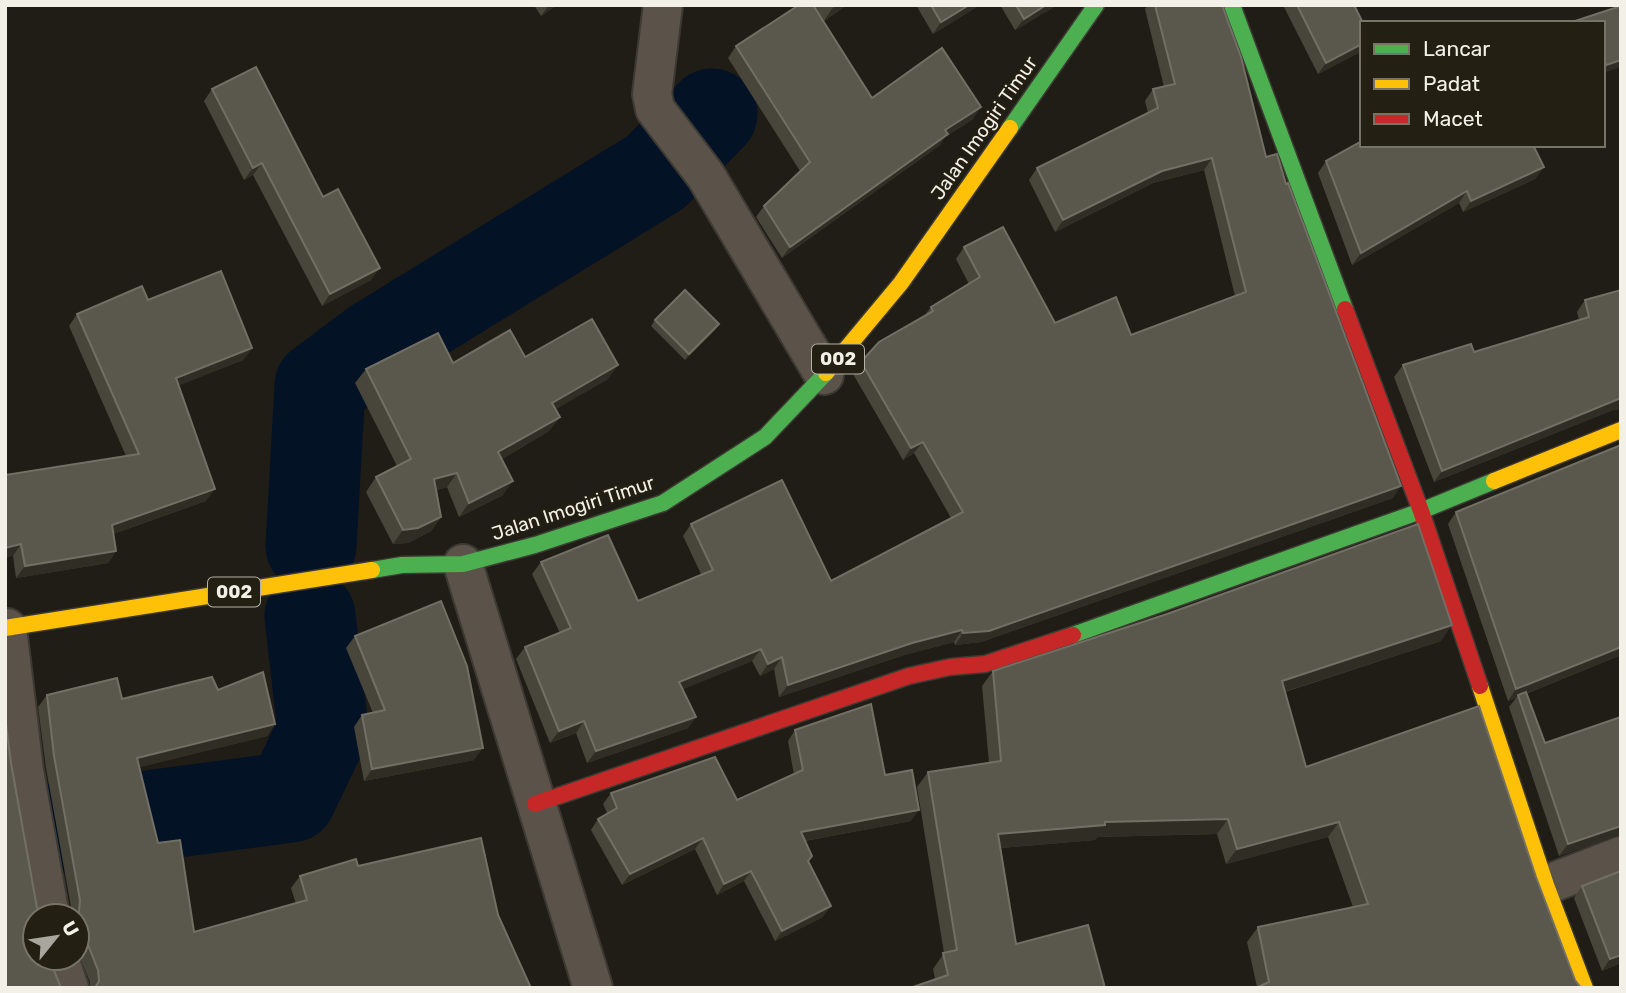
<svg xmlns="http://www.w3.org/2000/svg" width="1626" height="993" font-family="Rubik,sans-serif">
<rect width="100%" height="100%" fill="#201d16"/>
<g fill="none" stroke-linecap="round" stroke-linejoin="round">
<!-- river -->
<g stroke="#041226" stroke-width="91">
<polyline points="311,546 320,386 376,344 656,172 712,114"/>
<polyline points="57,828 291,797 323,730 310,616"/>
</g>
<defs>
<g id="street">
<polyline points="663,5 652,94 655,109 706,176 824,375"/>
<polyline points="463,564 593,988"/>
<polyline points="7,628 24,771 50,916"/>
<polyline points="1546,885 1621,856"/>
<polyline points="59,958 69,988"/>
</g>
<g id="fast">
<polyline points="1232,5 1345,309"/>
<polyline points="1010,128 1096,5"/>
<polyline points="372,570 402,565 463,564 535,545 663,503 765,437 826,373"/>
<polyline points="1073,635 1421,511 1494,481"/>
</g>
<g id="slow">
<polyline points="826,373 901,283 1010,128"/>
<polyline points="1494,481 1621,430"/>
<polyline points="5,628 372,570"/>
<polyline points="1480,686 1546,885 1585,988"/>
</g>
<g id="jam">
<polyline points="1345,309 1421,511 1480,686"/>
<polyline points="535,804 909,676 950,667 985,664 1073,635"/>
</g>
</defs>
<!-- street casing -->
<use href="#street" stroke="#3d3a34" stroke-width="42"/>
<!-- fast casing -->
<use href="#fast" stroke="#3d3a34" stroke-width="19"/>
<!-- slow casing -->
<use href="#slow" stroke="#3d3a34" stroke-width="19"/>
<!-- jam casing -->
<use href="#jam" stroke="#3d3a34" stroke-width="19"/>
<!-- street -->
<use href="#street" stroke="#5b534a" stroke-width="38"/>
<!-- fast -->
<use href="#fast" stroke="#4caf50" stroke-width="16"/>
<!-- slow -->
<use href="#slow" stroke="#ffc107" stroke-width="16"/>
<!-- jam -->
<use href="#jam" stroke="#c62828" stroke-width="16"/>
</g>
<!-- wall -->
<g fill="#48453a">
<polygon points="534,5 557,5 541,16"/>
<polygon points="814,5 847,5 824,21"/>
<polygon points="916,5 980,5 933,34"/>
<polygon points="1000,5 1055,5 1054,7 1015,30"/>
<polygon points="1148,5 1222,5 1266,157 1286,184 1393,498 981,642 955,645 954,642 904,655 779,697 774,669 760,676 752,661 683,689 688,728 587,763 576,733 550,743 516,659 525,647 560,633 532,574 541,562 638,601 701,574 683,536 691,524 831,581 951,518 914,453 903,460 853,374 861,362 925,315 931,307 969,284 956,259 964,247 1055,323 1131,335 1235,296 1204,170 1153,183 1055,232 1029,180 1037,168 1148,113 1145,101 1153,89 1164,87 1145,9"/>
<polygon points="1283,5 1354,5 1362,23 1362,51 1318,74"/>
<polygon points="736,46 872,98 973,119 945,137 940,145 782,258 756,217 764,206 800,171 728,58"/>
<polygon points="212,89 323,197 371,280 322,306 253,175 244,180 204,101"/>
<polygon points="1326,161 1544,167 1535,179 1463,212 1459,203 1352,265 1318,173"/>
<polygon points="1621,290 1621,409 1613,410 1434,482 1394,377 1403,365 1474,352 1579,320 1577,312 1585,300"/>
<polygon points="148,300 252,348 243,360 179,385 206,501 113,534 116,551 108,563 16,578 13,556 5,475 126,456 69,326 77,314"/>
<polygon points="655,320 715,330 685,360 651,326"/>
<polygon points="525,357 608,379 555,409 560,417 549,431 502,459 503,495 459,517 447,487 437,490 441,517 431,531 408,543 393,544 366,492 376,477 397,466 355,383 366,369"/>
<polygon points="1456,512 1621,655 1526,694 1545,743 1621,835 1559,856 1509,707 1516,698 1508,701 1448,524"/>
<polygon points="355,636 474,760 364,781 354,727 362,715 373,713 346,648"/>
<polygon points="1441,641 1285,692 1306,767 1536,877 1257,987 1247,942 1258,927 1353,907 1328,837 1226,864 1217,834 1097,837 1095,840 1001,848 1016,944 1105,988 935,979 933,969 944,953 917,787 928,772 989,763 982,686 993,671"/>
<polygon points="218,690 275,724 267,736 139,767 158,843 194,932 296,904 291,888 300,876 358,866 498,915 531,988 90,988 90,982 77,950 77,916 71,916 72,912 46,768 38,707 47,695 122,699"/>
<polygon points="795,730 885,775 911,821 805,841 808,861 823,917 775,941 744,881 717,895 695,849 622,885 591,830 598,819 607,813 603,804 611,793 737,800 794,775 788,741"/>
<polygon points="1621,871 1621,963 1602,971 1574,898 1582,886"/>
</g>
<!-- shaded-wall -->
<g fill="#302d24">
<polygon points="549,5 557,5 541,16"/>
<polygon points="837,5 847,5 824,21 832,9"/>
<polygon points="969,5 980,5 933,34 941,22"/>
<polygon points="1046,5 1055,5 1054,7 1015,30 1024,19"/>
<polygon points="1362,44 1362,51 1318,74 1326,63"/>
<polygon points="1621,60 1621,67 1603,73 1603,66"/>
<polygon points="981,107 973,119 945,137 940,145 782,258 790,247 945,130"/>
<polygon points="1212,158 1204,170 1153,183 1055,232 1063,220 1162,171"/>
<polygon points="262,163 253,175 244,180 253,168"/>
<polygon points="1544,167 1535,179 1463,212 1471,201"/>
<polygon points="1467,191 1459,203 1352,265 1361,253"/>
<polygon points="380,268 371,280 322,306 330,294"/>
<polygon points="719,324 715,330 685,360 689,354"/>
<polygon points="252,348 243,360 168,390 176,378"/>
<polygon points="618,365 608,379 541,418 552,403"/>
<polygon points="1621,398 1621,409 1613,410 1434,482 1442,471"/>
<polygon points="560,417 549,431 488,467 498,452"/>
<polygon points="923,442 914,453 903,460 911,448"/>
<polygon points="457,473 447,487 424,494 434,479"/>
<polygon points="513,481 503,495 459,517 469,503"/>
<polygon points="1401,486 1393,498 981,642 955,645 963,633"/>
<polygon points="215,489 206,501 104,537 112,525"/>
<polygon points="441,517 431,531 408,543 393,544 403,530"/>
<polygon points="21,544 13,556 5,558 5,548"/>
<polygon points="116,551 108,563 16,578 25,566"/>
<polygon points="1452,625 1441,641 1271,696 1282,681"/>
<polygon points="962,630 954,642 904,655 779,697 788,685 912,643"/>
<polygon points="1621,647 1621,655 1518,697 1518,695 1516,698 1508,701 1516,689"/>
<polygon points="761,649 752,661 671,694 679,682"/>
<polygon points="782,657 774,669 760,676 768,664"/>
<polygon points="696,717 688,728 587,763 596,751"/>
<polygon points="584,721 576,733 550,743 559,731"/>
<polygon points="275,724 267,736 129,770 137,758"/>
<polygon points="483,748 474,760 364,781 372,769"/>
<polygon points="919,810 911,821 793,843 801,832"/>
<polygon points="1228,819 1217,834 1097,837 1095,840 988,849 998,834 1105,822"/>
<polygon points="1339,822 1328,837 1226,864 1237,849"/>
<polygon points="1621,826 1621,835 1559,856 1568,844"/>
<polygon points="703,838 695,849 622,885 630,874"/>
<polygon points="751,871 744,881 717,895 724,884"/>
<polygon points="831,906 823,917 775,941 782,931"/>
<polygon points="1621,955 1621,963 1602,971 1610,959"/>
</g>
<!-- building -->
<g fill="#5a574d" stroke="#726f65" stroke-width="2">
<polygon points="799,5 813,5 872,98 942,48 981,107 945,130 948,134 790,247 764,206 810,162 736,46"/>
<polygon points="931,5 969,5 941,22"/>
<polygon points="1016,5 1046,5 1024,19"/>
<polygon points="1155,5 1222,5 1241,57 1266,157 1277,154 1286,184 1288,183 1401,486 989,631 963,633 962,630 912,643 788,685 782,657 768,664 761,649 679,682 696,717 596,751 584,721 559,731 525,647 571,628 541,562 608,535 638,601 713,570 691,524 782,480 831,581 963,512 923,442 911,448 861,362 879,342 933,311 931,307 980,277 964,247 1003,227 1055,323 1116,297 1131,335 1246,292 1212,158 1162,171 1063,220 1037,168 1158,108 1153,89 1175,84"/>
<polygon points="1297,5 1354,5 1363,23 1362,23 1362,44 1326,63"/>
<polygon points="1621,6 1621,60 1603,66 1603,23 1569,23"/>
<polygon points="256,67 323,197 338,189 380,268 330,294 262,163 253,168 212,89"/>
<polygon points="1362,141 1362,145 1533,145 1544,167 1471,201 1467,191 1361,253 1326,161"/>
<polygon points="221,271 252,348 176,378 215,489 112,525 116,551 25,566 21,544 5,548 5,475 139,454 77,314 142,286 148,300"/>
<polygon points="685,290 719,324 689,354 655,320"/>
<polygon points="1621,290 1621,398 1442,471 1403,365 1471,344 1474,352 1589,317 1585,300"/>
<polygon points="592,319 618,365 552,403 560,417 498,452 513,481 469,503 457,473 434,479 441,517 418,528 403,530 376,477 411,459 366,369 438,333 453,363 510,330 525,357"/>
<polygon points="1621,445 1621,647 1516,689 1456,512"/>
<polygon points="1418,524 1452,625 1282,681 1306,767 1479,706 1536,877 1575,980 1581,988 1256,988 1269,982 1258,927 1368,904 1339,822 1237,849 1228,819 1105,822 1105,825 998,834 1016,944 1088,925 1105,988 910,988 948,975 943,953 957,950 928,772 1001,761 993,671 1167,614"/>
<polygon points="441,601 467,666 483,748 372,769 362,715 385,710 355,636"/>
<polygon points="263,672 275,724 137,758 158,843 180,840 194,932 307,900 300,876 356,859 358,866 481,838 498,915 531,988 95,988 99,981 98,970 82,930 77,927 77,916 76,916 79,912 80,900 54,756 47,695 117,678 122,699 212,677 218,690"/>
<polygon points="1526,692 1545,743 1621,717 1621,826 1568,844 1518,695"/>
<polygon points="871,704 885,775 912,770 919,810 801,832 812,856 808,861 831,906 782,931 751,871 724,884 703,838 630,874 598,819 617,808 611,793 715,757 737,800 803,770 795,730"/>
<polygon points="5,717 11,763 37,908 41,916 35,916 35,958 49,958 61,988 5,988"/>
<polygon points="1621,871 1621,955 1610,959 1582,886"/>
</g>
<g text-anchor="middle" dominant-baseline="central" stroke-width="5" stroke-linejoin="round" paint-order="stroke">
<!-- shield labels -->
<g fill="#231f13" stroke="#b5b1a8" stroke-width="2">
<rect x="812" y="344.5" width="52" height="29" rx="5"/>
<rect x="208" y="577.5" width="52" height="29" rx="5"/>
</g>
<g font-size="18" font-weight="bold" fill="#f3f0e8">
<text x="838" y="359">002</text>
<text x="234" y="592">002</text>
</g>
<!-- street labels -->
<g font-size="19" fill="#f3f0e8" stroke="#231f13">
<text transform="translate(984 128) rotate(-55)">Jalan Imogiri Timur</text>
<text transform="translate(573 508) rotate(-18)">Jalan Imogiri Timur</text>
</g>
</g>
<!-- border -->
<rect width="1626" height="993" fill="none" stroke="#f3f0e8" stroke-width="14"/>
<!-- legend -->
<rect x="1360" y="21" width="245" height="126" fill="#231f13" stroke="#767368" stroke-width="2"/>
<rect x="1374" y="44" width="35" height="10" fill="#4caf50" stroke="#767368" stroke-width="2"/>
<text x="1423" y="56" font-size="21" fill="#f3f0e8">Lancar</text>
<rect x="1374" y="79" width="35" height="10" fill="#ffc107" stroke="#767368" stroke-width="2"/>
<text x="1423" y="91" font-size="21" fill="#f3f0e8">Padat</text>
<rect x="1374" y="114" width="35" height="10" fill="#c62828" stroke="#767368" stroke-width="2"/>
<text x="1423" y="126" font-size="21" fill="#f3f0e8">Macet</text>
<!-- north arrow -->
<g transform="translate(56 937) rotate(60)"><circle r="33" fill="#231f13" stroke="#767368" stroke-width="2"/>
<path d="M0-5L12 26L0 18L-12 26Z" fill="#a9a69e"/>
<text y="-10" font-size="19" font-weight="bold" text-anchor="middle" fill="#f3f0e8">U</text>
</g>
</svg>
